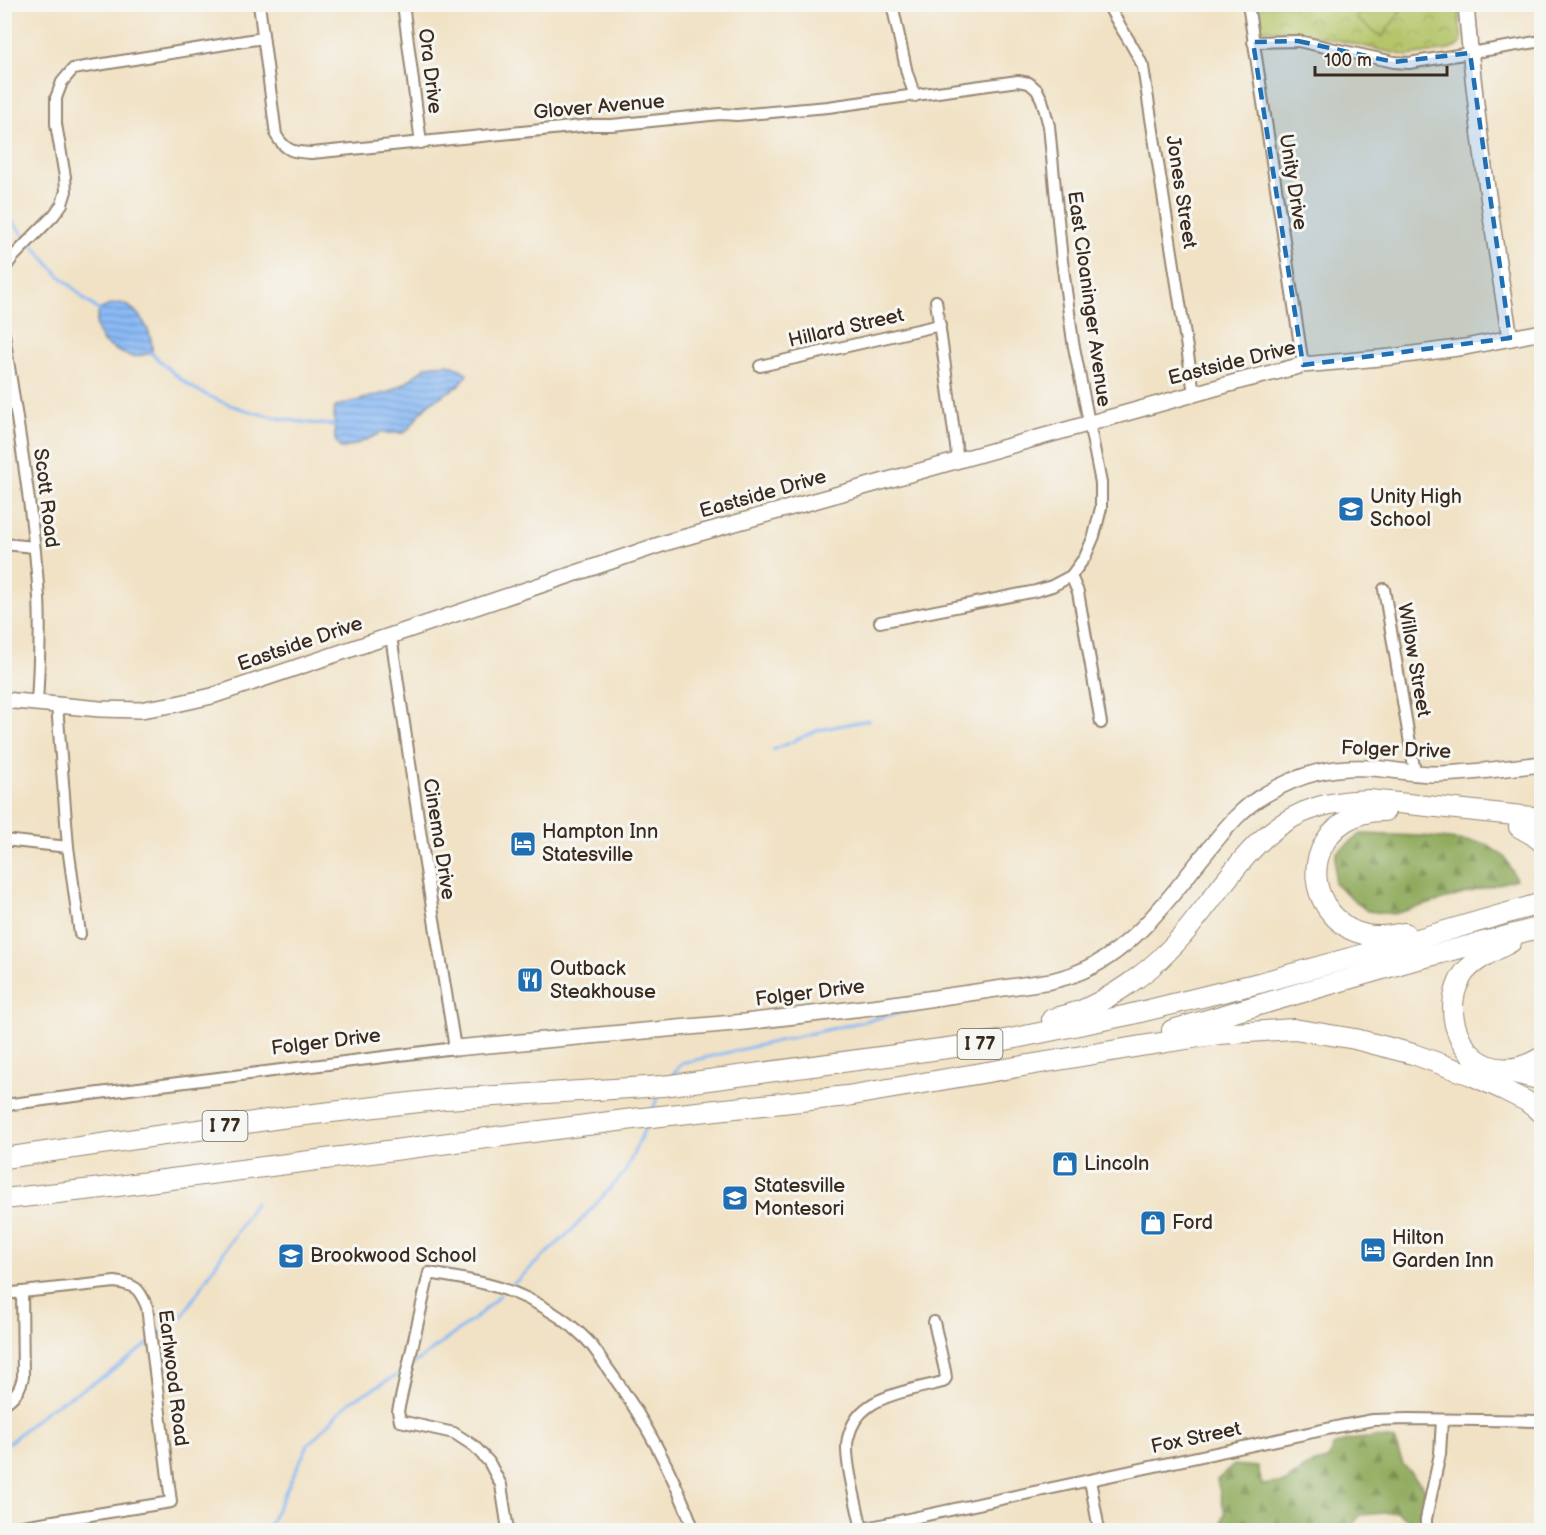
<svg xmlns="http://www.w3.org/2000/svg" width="1546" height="1535" font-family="'Balsamiq Sans',sans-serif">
<defs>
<pattern id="forest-firs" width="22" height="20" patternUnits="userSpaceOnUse" patternTransform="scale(1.5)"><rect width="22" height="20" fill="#8faa5c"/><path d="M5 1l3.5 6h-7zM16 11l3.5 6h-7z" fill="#768b4b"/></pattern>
<pattern id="park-crowns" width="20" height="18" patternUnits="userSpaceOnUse" patternTransform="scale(1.5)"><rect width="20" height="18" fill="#b4c467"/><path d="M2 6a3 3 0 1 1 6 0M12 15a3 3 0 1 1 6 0" fill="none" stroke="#949f54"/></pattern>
<pattern id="water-rules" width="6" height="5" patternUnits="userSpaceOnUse" patternTransform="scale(1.5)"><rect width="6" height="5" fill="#8abaf5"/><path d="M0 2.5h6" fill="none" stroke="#7297c6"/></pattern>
</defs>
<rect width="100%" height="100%" fill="#f6f6f2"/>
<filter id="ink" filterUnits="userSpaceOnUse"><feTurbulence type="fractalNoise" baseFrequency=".0167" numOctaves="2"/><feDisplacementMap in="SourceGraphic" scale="12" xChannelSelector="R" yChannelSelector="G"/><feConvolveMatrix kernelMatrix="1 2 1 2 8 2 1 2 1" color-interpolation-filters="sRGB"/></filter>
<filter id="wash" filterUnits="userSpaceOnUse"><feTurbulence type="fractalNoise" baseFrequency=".008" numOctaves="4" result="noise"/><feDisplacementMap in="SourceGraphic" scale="24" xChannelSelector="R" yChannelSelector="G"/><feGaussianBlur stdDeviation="1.35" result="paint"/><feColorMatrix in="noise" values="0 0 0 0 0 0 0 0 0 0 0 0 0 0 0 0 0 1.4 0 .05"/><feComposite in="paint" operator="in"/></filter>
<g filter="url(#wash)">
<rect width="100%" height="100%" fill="#f1e2c5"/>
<!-- forest -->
<g fill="url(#forest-firs)" stroke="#656a3d" stroke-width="1.5">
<polygon points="1361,834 1422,836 1484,843 1505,857 1516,879 1394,914 1367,911 1334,883 1336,853"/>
<polygon points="1376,1437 1394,1440 1403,1464 1425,1489 1417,1523 1409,1521 1397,1512 1360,1515 1349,1530 1220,1530 1225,1514 1217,1480 1234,1465 1258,1467 1262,1485 1286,1482 1310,1464 1328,1460 1333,1446 1348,1440"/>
</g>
<!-- park -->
<polygon fill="url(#park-crowns)" stroke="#787742" stroke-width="1.5" points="1255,5 1458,5 1462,42 1456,47 1449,50 1407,56 1300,32 1261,29 1258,26"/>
<!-- garden -->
<polygon fill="#b4c467" stroke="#787742" stroke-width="1.5" points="1366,4 1392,5 1401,11 1382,37 1356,18"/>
<!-- water -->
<g fill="url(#water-rules)" stroke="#62728a" stroke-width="1.5">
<path d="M120,303C139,307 154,334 152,353L133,357L119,352L104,343L97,331L96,325L99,310L110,305Z"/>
<path d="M447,364C454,366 461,368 467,374C460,390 441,394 429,404C419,412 414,425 404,433H381L359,443L341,449L335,440L334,409L337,406L389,392L404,384L427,366Z"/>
</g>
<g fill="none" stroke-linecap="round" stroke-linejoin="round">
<!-- stream -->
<g stroke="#8abaf5" stroke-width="3">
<polyline points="4,215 18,228 58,274 79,293 84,299 100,311"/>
<path d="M149,351C163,363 176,378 192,387C231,411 290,423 335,425"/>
<polyline points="773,750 818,730 869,720"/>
<polyline points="670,1078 682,1063 926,1007"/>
<polyline points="653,1109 660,1093"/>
<polyline points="512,1285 573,1229 625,1172 646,1126"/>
<polyline points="153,1340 182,1317 255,1203"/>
<polyline points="412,1365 478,1316 500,1295"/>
<polyline points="4,1447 47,1410 108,1374 148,1344"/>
<polyline points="267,1530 308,1445 348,1403 402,1372"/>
</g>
</g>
</g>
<g filter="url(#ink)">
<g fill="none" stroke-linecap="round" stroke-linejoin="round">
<defs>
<g id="street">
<path d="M259,4L276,135C286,152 294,152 312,153L592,125H612L720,114L737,115L828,107L1018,81L1029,83L1037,90L1042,100L1049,126L1062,261L1073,342L1101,483V508L1094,536L1085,557L1071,576L1078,592L1101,723"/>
<polyline points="403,4 421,143"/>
<polyline points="892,4 907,73 915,96"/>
<path d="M1108,4C1118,26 1134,45 1143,67L1194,393"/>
<polyline points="1248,4 1303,365"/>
<polyline points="1253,42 1298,41 1394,62 1409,63 1542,41"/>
<polyline points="4,269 13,257 54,215 62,204 66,191 65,177 56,124 56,98 62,82 73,69 263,38"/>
<polyline points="936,301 958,461"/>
<path d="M4,334C17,421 33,509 39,598C41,633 39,668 37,703"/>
<polyline points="760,366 940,325"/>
<polyline points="4,544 34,547"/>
<polyline points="1384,589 1415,773"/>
<polyline points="880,622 1036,591 1052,586 1071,576"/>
<polyline points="57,705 68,847 80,934"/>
<polyline points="4,840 68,847"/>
<polyline points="4,1105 455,1048 425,864 391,636"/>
<path d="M4,1294L115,1282C136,1285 139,1288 147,1307L171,1502L4,1529"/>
<path d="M4,1404C15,1396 20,1390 23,1377L22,1292"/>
<polyline points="1090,1480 1099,1530"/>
<polyline points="862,1529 1341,1426 1373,1420 1408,1419 1542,1421"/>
<path d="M508,1530L501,1485L489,1462L474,1446L454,1433L400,1421L398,1411L429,1273C462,1279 495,1283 526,1298C547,1308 570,1323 586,1339C595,1348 601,1359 608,1369C644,1418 673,1473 694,1530"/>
<path d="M862,1530C858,1508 843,1458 848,1438C851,1426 858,1414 868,1407C884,1394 923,1387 943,1382L946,1378L945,1371L934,1322"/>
<polyline points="1426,1530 1426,1519 1440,1454 1442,1420"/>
</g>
<g id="secondary">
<path d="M1466,4C1475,116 1492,227 1510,338"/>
<polyline points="4,700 100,709 140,710 176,704 212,696 668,542 1240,381 1303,365 1391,357 1465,347 1542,332"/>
<path d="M455,1048L745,1022L880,1006L1051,981C1060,978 1069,977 1077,973C1133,952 1172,894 1208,850C1225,829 1242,807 1266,794C1300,774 1330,766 1370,768C1391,769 1412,774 1433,774C1469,774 1506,768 1542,764"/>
</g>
<g id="highway">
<path d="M1385,811C1323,809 1292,879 1339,921C1345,927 1354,932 1363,934C1377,938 1391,935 1405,933"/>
<polyline points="1519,827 1533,835 1542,842"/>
<path d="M1511,942C1496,950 1471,961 1462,976C1453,991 1451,1009 1455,1025C1468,1068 1504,1080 1542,1057"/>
<path d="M1052,1019C1063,1016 1076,1013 1087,1008C1113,996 1146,974 1166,953C1176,943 1187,931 1196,919C1230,877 1260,825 1315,808C1333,802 1350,801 1369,800L1542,818"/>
<polyline points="1172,1030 1414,960 1542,927"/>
<polyline points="1506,1071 1542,1080"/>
<polyline points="4,1158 288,1117 445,1099 663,1086 1000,1041 1128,1015 1259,983 1390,947 1542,903"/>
<polyline points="4,1199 102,1188 633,1119 847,1096 1141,1046 1219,1034 1294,1029 1355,1039 1413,1054 1471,1075 1504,1090 1526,1101 1542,1113"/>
</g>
</defs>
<!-- street casing -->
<use href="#street" stroke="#968672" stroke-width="14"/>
<!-- secondary casing -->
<use href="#secondary" stroke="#968672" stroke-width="18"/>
<!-- highway casing -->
<use href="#highway" stroke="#968672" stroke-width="22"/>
<!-- street -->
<use href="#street" stroke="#fff" stroke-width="10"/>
<!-- secondary -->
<use href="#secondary" stroke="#fff" stroke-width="15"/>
<!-- highway -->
<use href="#highway" stroke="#fff" stroke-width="20"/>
</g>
</g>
<!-- marked area -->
<path fill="#1f6fb2" fill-opacity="0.2" stroke="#1f6fb2" stroke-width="4.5" stroke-dasharray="12 8" stroke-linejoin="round" d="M1298,41L1394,62L1470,53L1510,338L1303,365L1253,42Z"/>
<!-- icons -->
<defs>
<symbol id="school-square" viewBox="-11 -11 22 22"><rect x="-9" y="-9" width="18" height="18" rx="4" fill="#1f6fb2" stroke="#f6f6f2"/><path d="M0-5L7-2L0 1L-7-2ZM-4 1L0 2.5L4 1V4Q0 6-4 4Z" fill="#fff"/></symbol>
<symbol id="hotel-square" viewBox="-11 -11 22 22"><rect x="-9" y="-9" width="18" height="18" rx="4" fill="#1f6fb2" stroke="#f6f6f2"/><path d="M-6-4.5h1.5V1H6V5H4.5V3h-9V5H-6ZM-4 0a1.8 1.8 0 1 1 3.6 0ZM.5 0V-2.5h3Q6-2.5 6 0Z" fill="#fff"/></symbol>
<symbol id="restaurant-square" viewBox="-11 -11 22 22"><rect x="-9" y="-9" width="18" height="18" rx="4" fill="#1f6fb2" stroke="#f6f6f2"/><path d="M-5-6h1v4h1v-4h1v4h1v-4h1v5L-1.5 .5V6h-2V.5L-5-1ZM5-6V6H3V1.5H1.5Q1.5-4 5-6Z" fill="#fff"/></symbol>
<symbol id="shop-square" viewBox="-11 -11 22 22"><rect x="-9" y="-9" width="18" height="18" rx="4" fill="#1f6fb2" stroke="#f6f6f2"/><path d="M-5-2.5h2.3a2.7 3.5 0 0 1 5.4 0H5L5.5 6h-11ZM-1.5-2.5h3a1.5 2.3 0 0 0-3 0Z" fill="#fff"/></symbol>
</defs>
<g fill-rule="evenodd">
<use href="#school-square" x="1336" y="494" width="30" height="30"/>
<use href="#hotel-square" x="508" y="829" width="30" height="30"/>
<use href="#restaurant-square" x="515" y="965" width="30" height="30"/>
<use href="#shop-square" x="1050" y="1149" width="30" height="30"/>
<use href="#school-square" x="720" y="1183" width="30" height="30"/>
<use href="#shop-square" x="1138" y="1208" width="30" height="30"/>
<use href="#hotel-square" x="1358" y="1235" width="30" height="30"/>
<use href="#school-square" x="276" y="1241" width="30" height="30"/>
</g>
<g text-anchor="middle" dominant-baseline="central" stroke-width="6" stroke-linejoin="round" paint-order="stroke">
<!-- shield labels -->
<g fill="#f6f6f2" stroke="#73675e" stroke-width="1.5">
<rect x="957.5" y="1029" width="45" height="30" rx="4.5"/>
<rect x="202.5" y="1111" width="45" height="30" rx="4.5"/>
</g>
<g font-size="18" font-weight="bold" fill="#3b2a1e">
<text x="980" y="1044">I 77</text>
<text x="225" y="1126">I 77</text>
</g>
<!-- street labels -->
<g font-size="20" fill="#3b2a1e" stroke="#f6f6f2">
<text transform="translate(430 71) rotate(83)">Ora Drive</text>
<text transform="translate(599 107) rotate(-5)">Glover Avenue</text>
<text transform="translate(1293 182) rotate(81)">Unity Drive</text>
<text transform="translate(1181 192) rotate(81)">Jones Street</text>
<text transform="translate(1089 299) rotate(82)">East Cloaninger Avenue</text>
<text transform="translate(846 328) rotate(-13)">Hillard Street</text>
<text transform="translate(1232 363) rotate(-14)">Eastside Drive</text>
<text transform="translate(763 494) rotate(-16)">Eastside Drive</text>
<text transform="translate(46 498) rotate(83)">Scott Road</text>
<text transform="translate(300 644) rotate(-19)">Eastside Drive</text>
<text transform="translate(1414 660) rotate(80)">Willow Street</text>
<text transform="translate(1396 750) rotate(2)">Folger Drive</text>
<text transform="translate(439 839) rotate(81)">Cinema Drive</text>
<text transform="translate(810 993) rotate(-7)">Folger Drive</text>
<text transform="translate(326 1042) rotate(-7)">Folger Drive</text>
<text transform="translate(173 1378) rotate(83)">Earlwood Road</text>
<text transform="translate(1196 1438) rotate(-12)">Fox Street</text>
</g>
<!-- poi labels -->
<g font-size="20" fill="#3b2a1e" stroke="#f6f6f2" text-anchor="start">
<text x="1370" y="497">Unity High<tspan x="1370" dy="23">School</tspan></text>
<text x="542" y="832">Hampton Inn<tspan x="542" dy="23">Statesville</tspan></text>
<text x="550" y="969">Outback<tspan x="550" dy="23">Steakhouse</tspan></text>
<text x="1084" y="1164">Lincoln</text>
<text x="754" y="1186">Statesville<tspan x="754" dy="23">Montesori</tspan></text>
<text x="1172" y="1223">Ford</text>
<text x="1392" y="1238">Hilton<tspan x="1392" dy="23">Garden Inn</tspan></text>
<text x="310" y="1256">Brookwood School</text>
</g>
</g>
<!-- margin -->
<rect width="1546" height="1535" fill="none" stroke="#f6f6f2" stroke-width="24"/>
<!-- scale -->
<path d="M1315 66v9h132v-9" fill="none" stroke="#3b2a1e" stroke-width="3"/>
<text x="1324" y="66" font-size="18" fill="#3b2a1e" stroke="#f6f6f2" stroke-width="4.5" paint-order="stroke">100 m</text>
</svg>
